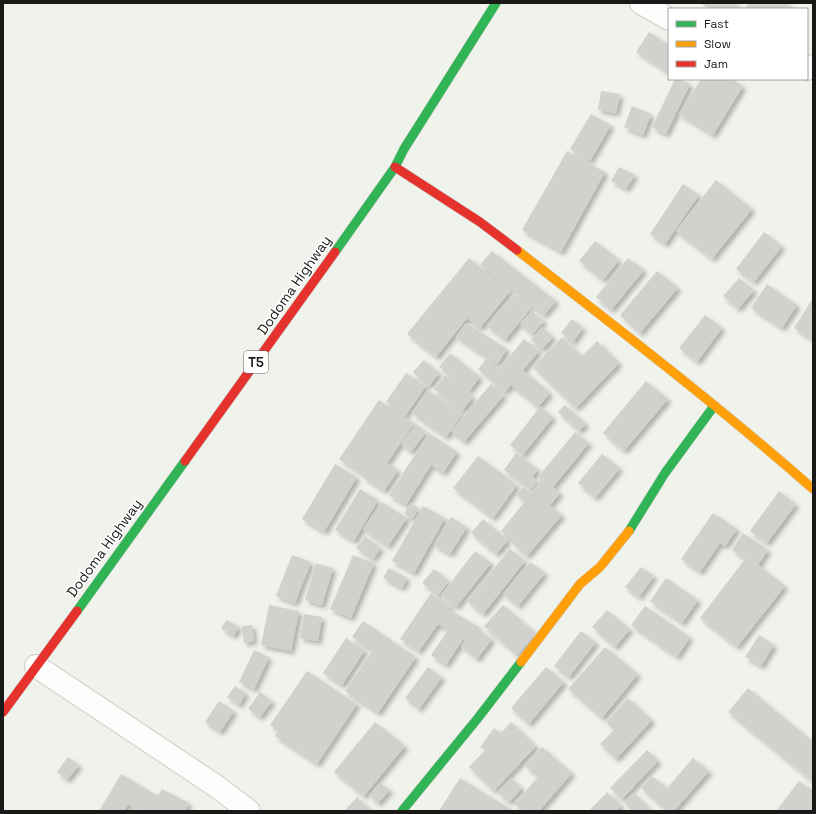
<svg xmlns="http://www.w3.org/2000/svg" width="816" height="814" font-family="'Space Grotesk',sans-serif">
<defs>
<filter id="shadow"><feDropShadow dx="3.5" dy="3.5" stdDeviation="2" flood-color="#0004"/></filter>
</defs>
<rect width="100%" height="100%" fill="#f0f2ec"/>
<!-- building -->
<g fill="#d1d2ce" filter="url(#shadow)">
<polygon points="700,3 735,3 741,7 740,9 710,9"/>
<polygon points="749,3 790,3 786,9 744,9"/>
<polygon points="649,32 669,45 668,72 636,52"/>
<polygon points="675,79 679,79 690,84 666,134 652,127"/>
<polygon points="701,79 732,79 743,86 713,135 679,114"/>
<polygon points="601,91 620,94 616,113 598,110"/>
<polygon points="632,106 651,114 643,135 624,127"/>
<polygon points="591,114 611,125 590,161 570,149"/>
<polygon points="567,151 605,172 561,252 522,230"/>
<polygon points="619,167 635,175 626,189 611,181"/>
<polygon points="716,180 752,209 712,259 676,231"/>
<polygon points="683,184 699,195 665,244 650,234"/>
<polygon points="764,232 782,246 754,282 736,269"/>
<polygon points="595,241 619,260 603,280 579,261"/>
<polygon points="492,251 556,301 544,315 480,265"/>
<polygon points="469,258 510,291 480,328 467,318 436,357 407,334"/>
<polygon points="628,258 644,270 611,310 596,297"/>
<polygon points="657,271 678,288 640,333 620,315"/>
<polygon points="739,278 754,290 738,309 723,296"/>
<polygon points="767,284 797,305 782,328 751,308"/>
<polygon points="514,294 531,308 505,340 487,326"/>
<polygon points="813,298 813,340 794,328"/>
<polygon points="532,311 544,321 532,335 520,324"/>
<polygon points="705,315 722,328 697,362 679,348"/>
<polygon points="572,319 583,328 573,342 561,333"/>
<polygon points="466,323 507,349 497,364 456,337"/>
<polygon points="542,327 553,337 542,349 531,340"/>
<polygon points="562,337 582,356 597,341 619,363 576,408 533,367"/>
<polygon points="524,339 539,351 523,370 550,393 538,407 511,385 505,392 478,369 486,359 499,369"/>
<polygon points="450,353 480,377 469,391 439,367"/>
<polygon points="424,360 439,373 429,386 413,372"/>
<polygon points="406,373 426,386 405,416 386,402"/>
<polygon points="445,375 473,397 462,411 434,389"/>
<polygon points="646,381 668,399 624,451 603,433"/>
<polygon points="491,384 504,395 464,442 451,431"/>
<polygon points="428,390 462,414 446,437 412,413"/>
<polygon points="379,400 414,423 387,463 398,470 384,491 363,477 364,475 339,459"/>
<polygon points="565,405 586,424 579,431 558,412"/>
<polygon points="540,407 553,417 523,455 510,445"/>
<polygon points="416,424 426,432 411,452 401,444"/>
<polygon points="575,432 589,443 553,487 560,493 550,505 562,515 527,556 512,543 514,541 501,531 525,501 516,495 523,487 531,493 541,480 538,477"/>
<polygon points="429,433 457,452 443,473 431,465 406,505 389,495"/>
<polygon points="516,453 538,469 532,477 538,481 531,489 504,470"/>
<polygon points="602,454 620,468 595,498 578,483"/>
<polygon points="478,456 517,485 493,518 453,488"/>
<polygon points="335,464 357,477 324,532 302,519"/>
<polygon points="360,489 378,500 354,541 335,530"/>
<polygon points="779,491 796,504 767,543 750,531"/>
<polygon points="382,502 407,518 388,546 363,529"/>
<polygon points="411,503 419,509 412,519 404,513"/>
<polygon points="423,506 445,518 414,573 392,561"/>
<polygon points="713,513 737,529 725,546 720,543 700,572 681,559"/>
<polygon points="451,517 467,527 450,554 434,545"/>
<polygon points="483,519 508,540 496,554 471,533"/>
<polygon points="743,533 768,550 758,565 785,586 737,647 700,618 745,559 732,550"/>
<polygon points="365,536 381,548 373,559 356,548"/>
<polygon points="510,549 525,561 483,614 467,601"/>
<polygon points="475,551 491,563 456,607 441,595"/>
<polygon points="292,555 311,562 295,603 276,596"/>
<polygon points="353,555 374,563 351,618 330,609"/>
<polygon points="530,562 545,573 518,606 503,594"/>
<polygon points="316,563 333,568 322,605 305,600"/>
<polygon points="641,567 654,576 639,597 625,587"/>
<polygon points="389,568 407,578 402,588 383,578"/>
<polygon points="434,569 449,581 438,595 422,583"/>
<polygon points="666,578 698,600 682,623 650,601"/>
<polygon points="431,593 450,606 448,609 479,627 478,629 492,639 477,659 461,646 465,640 463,639 446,665 431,655 448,630 438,624 419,651 400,639"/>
<polygon points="269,605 299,611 291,651 261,645"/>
<polygon points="503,605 536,633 517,655 484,626"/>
<polygon points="645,606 690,637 677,657 631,625"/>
<polygon points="607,610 630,629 615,647 592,627"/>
<polygon points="304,614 322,617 318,641 300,638"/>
<polygon points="227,620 239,627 233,636 221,628"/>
<polygon points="363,621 416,657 378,713 345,691 373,650 352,637"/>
<polygon points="252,625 254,641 244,643 242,626"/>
<polygon points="581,631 596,642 569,677 554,666"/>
<polygon points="759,635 774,645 761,666 745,657"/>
<polygon points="346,638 365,650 342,685 323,673"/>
<polygon points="605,647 638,674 602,718 568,689"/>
<polygon points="254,650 269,657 254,689 239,682"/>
<polygon points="428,667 442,677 419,709 405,698"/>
<polygon points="546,667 564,682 529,724 511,708"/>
<polygon points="307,671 357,704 317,764 275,736 278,731 270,725"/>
<polygon points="235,686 246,693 239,705 227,697"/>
<polygon points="748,688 813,742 813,777 811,780 728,712"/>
<polygon points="260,692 272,701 260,717 248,709"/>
<polygon points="628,698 652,720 616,759 600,744 614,730 606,722"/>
<polygon points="219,701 234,711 220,732 205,722"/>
<polygon points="375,722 405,746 364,796 334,772"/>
<polygon points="511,722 536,746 494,791 469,767 485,750 480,747 494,728 501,733"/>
<polygon points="542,747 572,773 539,811 523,811 514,804 538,777 525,766"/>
<polygon points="647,750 658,761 622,799 610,788"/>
<polygon points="68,757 79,765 67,780 57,772"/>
<polygon points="693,758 709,771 674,811 668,811 641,788 652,776 667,788"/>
<polygon points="121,774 158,796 162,789 189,803 185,811 140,811 128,804 124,811 99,811"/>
<polygon points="460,778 514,811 439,811"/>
<polygon points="511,778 522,788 509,802 497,792"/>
<polygon points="799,781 813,791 813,811 776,811"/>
<polygon points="381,783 390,790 378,803 369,796"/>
<polygon points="607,792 621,805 616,811 589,811"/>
<polygon points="634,793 652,811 632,811 624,802"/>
<polygon points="357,797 372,811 344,811"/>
</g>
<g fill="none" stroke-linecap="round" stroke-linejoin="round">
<defs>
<g id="street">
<polyline points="641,3 669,19"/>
<polyline points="807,69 813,66"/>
<polyline points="36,666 216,786 249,811"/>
</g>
<g id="fast">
<polyline points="335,252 395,167 404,149 496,3"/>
<polyline points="629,531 665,473 714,406"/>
<polyline points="77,611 185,461"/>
<polyline points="402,811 478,718 521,662"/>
</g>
<g id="slow">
<path d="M517,250C617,328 718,405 813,489"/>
<polyline points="521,662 580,584 600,567 629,531"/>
</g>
<g id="jam">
<polyline points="395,167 480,222 517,250"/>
<polyline points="185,461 335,252"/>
<polyline points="3,712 77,611"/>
</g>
</defs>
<!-- street casing -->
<use href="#street" stroke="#cbcdc8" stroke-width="24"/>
<!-- fast casing -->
<use href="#fast" stroke="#cbcdc8" stroke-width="10"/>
<!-- slow casing -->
<use href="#slow" stroke="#cbcdc8" stroke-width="10"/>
<!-- jam casing -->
<use href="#jam" stroke="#cbcdc8" stroke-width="10"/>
<!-- street -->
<use href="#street" stroke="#fdfdfc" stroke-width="22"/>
<!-- fast -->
<use href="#fast" stroke="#30b455" stroke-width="9"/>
<!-- slow -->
<use href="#slow" stroke="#ff9f0a" stroke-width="9"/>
<!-- jam -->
<use href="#jam" stroke="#e5322d" stroke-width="9"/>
</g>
<g text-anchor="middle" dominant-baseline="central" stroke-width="3" stroke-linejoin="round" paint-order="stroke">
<!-- shield labels -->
<rect fill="#fff" stroke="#5e5f5d" stroke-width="1" x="244" y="351" width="24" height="22" rx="3"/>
<g font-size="13" font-weight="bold" fill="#191a17">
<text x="256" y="362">T5</text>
</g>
<!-- street labels -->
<g font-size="14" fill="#191a17" stroke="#fff">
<text transform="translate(294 285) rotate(-55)">Dodoma Highway</text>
<text transform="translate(104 548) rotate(-54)">Dodoma Highway</text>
</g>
</g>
<!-- border -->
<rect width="816" height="814" fill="none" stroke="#191a17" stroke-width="8"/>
<!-- legend -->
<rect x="668" y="8" width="140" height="72" fill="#ffffff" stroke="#a3a3a2"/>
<rect x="676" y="21" width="20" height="6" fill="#30b455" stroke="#a3a3a2"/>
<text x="704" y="28" font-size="12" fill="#191a17">Fast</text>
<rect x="676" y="41" width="20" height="6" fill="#ff9f0a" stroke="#a3a3a2"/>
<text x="704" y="48" font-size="12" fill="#191a17">Slow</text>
<rect x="676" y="61" width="20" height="6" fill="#e5322d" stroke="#a3a3a2"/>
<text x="704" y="68" font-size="12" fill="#191a17">Jam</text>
</svg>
